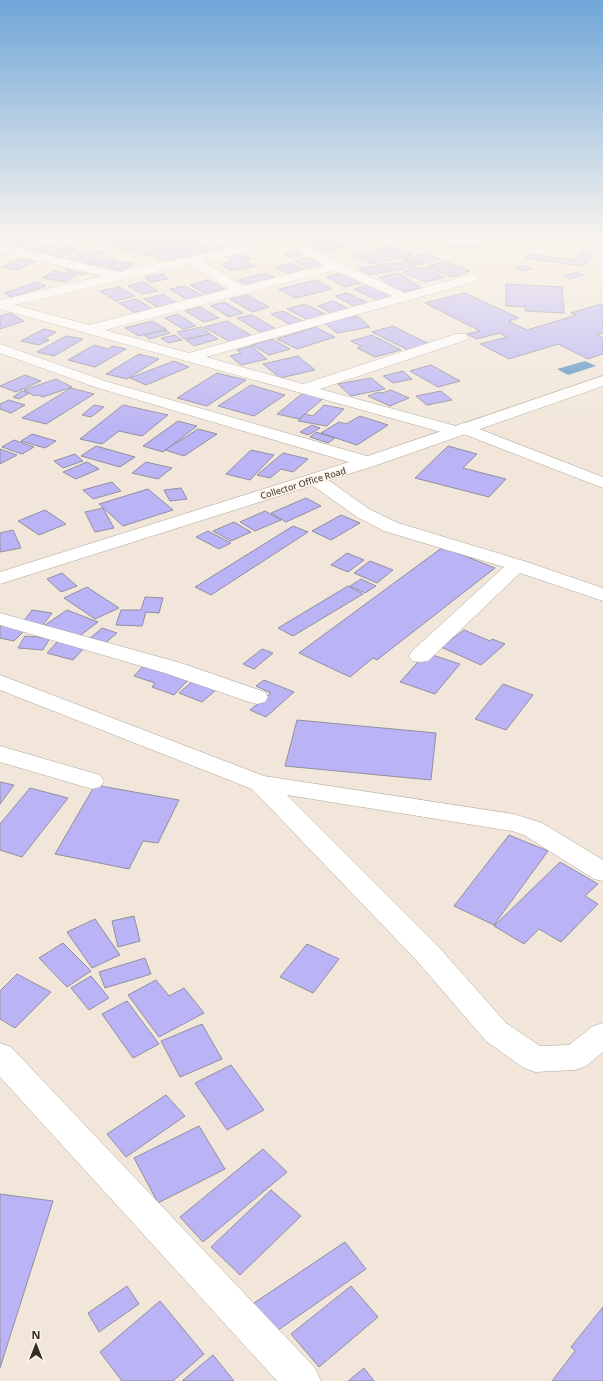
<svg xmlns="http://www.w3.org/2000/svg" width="603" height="1381" font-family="'Noto Sans',sans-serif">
<rect width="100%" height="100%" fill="#f1e6d9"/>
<!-- water -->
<polygon fill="#5a91c1" points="585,361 596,366 568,375 557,369"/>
<!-- building -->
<g fill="#bab3f5" stroke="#91909f">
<polygon points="18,239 46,239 21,250 2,246"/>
<polygon points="70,239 100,239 77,244"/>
<polygon points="122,239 195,239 215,250 168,261 164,259 160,260 151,255 146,256 132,250 128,251 123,249 119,250 114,247 111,248 103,243"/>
<polygon points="245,239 273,239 252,243"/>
<polygon points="321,239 345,239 357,244 324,252 303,243"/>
<polygon points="348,239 378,239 356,243"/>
<polygon points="241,240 249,245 224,250 216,245"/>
<polygon points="48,242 60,244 42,254 29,251"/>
<polygon points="443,244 481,244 483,249 445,249"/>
<polygon points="392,245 412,255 373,264 353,255"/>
<polygon points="65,246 79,250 61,258 46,255"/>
<polygon points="87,249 105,252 83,264 64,261"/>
<polygon points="240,251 251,259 245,260 255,266 232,271 221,264 232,262 221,255"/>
<polygon points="296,251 301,255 290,257 284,254"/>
<polygon points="581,251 594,253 584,266 525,258 529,254 574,260"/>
<polygon points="427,253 440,259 417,265 404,259"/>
<polygon points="102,257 115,260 97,268 84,265"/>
<polygon points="312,257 329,266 312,270 295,261"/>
<polygon points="20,258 35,262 16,270 2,267"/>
<polygon points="116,261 133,264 119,273 101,270"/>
<polygon points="407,261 416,267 368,275 359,268"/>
<polygon points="444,261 470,271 453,277 426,267"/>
<polygon points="290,263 307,271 291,275 275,267"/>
<polygon points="525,265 532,269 522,271 515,268"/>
<polygon points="73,267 89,272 82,275 65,270"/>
<polygon points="421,267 445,277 426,282 403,272"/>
<polygon points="54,271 77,275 66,282 42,278"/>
<polygon points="576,272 583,275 571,279 564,276"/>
<polygon points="265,273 275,277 248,285 238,280"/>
<polygon points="343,273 362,283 345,287 326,277"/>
<polygon points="399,273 421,288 401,292 379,277"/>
<polygon points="163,274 168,279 150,282 145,277"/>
<polygon points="208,280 228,291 210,296 190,285"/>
<polygon points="316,280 332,289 295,298 279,289"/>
<polygon points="38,282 46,286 12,297 4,293"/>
<polygon points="144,282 158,291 142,294 128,286"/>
<polygon points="506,284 562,287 564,313 525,311 526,307 506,306"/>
<polygon points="369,285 392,296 377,300 354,289"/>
<polygon points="185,286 203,296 188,300 170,289"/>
<polygon points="120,287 135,296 116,301 100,291"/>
<polygon points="347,293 368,303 356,307 335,296"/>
<polygon points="465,293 519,318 508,321 527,330 577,315 571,313 601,304 603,305 603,333 597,335 603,338 603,354 588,359 558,344 509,359 480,344 507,337 499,333 477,339 467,334 480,331 425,303"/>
<polygon points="163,294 178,304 159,308 144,299"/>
<polygon points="247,295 269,307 252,312 230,299"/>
<polygon points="136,299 154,310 137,314 119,303"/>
<polygon points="333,301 349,309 333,314 318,306"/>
<polygon points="224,302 243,313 229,317 211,306"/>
<polygon points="305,304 327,315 308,320 287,309"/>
<polygon points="200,307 219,318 204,322 185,311"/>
<polygon points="283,311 304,322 291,325 271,314"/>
<polygon points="10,313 24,321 0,329 0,316"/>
<polygon points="178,314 196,326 183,329 165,318"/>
<polygon points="252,315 276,329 262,333 237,318"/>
<polygon points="357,316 370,327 337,333 323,322"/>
<polygon points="152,321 166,329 139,336 125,328"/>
<polygon points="227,321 252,336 230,342 204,327"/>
<polygon points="393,326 419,339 430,344 408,350 372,332"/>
<polygon points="202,327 210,334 184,339 177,332"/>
<polygon points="315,327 335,337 297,349 277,339"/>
<polygon points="44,329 56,332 44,339 49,340 39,345 21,341"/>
<polygon points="166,330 170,333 149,339 144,335"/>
<polygon points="210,334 218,339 194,346 186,340"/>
<polygon points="175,335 182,340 168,343 161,338"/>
<polygon points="372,335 401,350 375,357 357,348 361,346 351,341"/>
<polygon points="66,336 83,339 54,356 37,352"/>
<polygon points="272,339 290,349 269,355 252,345"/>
<polygon points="94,345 108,349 113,346 126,349 95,367 68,360"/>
<polygon points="251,346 267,359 241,365 230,356 241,353 237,350"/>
<polygon points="139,354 159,359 127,379 106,374"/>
<polygon points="298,356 315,370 280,378 263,364"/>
<polygon points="174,361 189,367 146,385 130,378"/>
<polygon points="431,365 460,381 438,387 410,371"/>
<polygon points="403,371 412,379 393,383 383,376"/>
<polygon points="217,373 246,380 207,406 177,398"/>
<polygon points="25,375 41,381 16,392 0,386"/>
<polygon points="371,378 385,389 351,396 338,384"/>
<polygon points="56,379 72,387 43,397 38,395 34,396 24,390"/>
<polygon points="251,385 285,395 254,416 218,406"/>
<polygon points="71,388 94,394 46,424 22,418"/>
<polygon points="391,390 409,398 390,406 368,396 378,392 382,393"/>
<polygon points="22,391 29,393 19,399 13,397"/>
<polygon points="441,391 452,400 427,405 416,396"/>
<polygon points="303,393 324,398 299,419 277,414"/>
<polygon points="9,400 25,405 11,413 0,409 0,404"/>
<polygon points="94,405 104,407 91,417 82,415"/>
<polygon points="123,405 168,415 142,436 119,431 102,444 80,439"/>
<polygon points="324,405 344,409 327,426 298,421 305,414 313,416"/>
<polygon points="360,416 388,425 357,445 321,433 339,422 346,424"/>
<polygon points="178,421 197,426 163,452 143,446"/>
<polygon points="312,425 320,428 308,435 300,432"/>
<polygon points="198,429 217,434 184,456 165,450"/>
<polygon points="316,432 335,438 328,443 310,437"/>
<polygon points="32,434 56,441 45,448 21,441"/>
<polygon points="14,440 34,447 22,454 2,447"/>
<polygon points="96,446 135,457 120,467 81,456"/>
<polygon points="448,446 477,454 463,468 506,479 489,497 415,478"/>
<polygon points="0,449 17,455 0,464"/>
<polygon points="251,450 274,455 250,480 226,474"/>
<polygon points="283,453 308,459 293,472 281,469 270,478 257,475"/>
<polygon points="75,454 83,461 63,468 54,461"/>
<polygon points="87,462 99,469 76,479 63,472"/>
<polygon points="146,462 172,468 158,479 132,473"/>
<polygon points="112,482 121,491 93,499 83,490"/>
<polygon points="181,488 187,499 170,501 164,490"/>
<polygon points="148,489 173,510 123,526 99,504"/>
<polygon points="306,498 321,506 286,522 271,513"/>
<polygon points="103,508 114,528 95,532 85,512"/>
<polygon points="45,510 66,524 39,535 18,521"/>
<polygon points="265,511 281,520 255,531 240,522"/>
<polygon points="341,515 360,523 331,540 312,531"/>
<polygon points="234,522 251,532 231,541 213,531"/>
<polygon points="293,526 308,532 211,595 195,587"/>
<polygon points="13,530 21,548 0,552 0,533"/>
<polygon points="208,531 231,543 219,549 196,537"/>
<polygon points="443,547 495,568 377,660 373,658 350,677 299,653"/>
<polygon points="347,553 364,560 348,572 331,565"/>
<polygon points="370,561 393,570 377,583 354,573"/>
<polygon points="62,573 77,586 61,592 47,579"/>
<polygon points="361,579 376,586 365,593 350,586"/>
<polygon points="348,586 363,594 293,636 278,628"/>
<polygon points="87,587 119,608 95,619 64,598"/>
<polygon points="145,597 163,598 159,613 146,612 142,626 116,625 121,610 141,610"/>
<polygon points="32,610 52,613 43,625 23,622"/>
<polygon points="67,610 98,622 77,638 45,625"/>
<polygon points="3,623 26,629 14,641 0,638 0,627"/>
<polygon points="102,628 117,633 103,645 88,640"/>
<polygon points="464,630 490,641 492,639 505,644 481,665 441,647"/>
<polygon points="25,636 50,638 43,650 18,648"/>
<polygon points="59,640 85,647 73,660 47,653"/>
<polygon points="262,649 273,653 254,669 243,664"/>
<polygon points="426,653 460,664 435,694 400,682"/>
<polygon points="146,663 190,678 174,695 152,687 155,683 134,676"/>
<polygon points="194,680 217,689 202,702 179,693"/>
<polygon points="264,680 294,692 266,717 250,710 271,693 256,686"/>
<polygon points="503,684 533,695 506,730 475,719"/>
<polygon points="297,720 436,733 431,780 285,766"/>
<polygon points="0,782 14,785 0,804"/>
<polygon points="95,785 179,800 158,843 143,841 129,869 55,854"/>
<polygon points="30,788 68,798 22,857 0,850 0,824"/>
<polygon points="509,835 548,851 494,925 454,906"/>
<polygon points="560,862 598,884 585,896 598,904 561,942 539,929 524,944 494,926"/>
<polygon points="134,916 140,941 118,947 112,921"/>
<polygon points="95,919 120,955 92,968 67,932"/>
<polygon points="63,943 91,971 67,987 39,958"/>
<polygon points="307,944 339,959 313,993 280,977"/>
<polygon points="145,958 151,974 105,988 99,972"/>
<polygon points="17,974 51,992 15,1028 0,1019 0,991"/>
<polygon points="91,976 109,998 89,1010 71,988"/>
<polygon points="156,980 169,996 184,988 204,1013 159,1037 128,995"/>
<polygon points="127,1001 159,1044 133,1058 102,1014"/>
<polygon points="202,1024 222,1059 180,1077 161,1041"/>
<polygon points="231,1065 264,1110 227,1130 195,1083"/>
<polygon points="166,1095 185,1116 126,1157 107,1134"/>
<polygon points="199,1126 225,1169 158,1203 134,1158"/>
<polygon points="263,1149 287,1172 203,1242 180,1217"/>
<polygon points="271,1190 301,1216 240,1275 211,1247"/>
<polygon points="0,1194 53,1201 0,1368"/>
<polygon points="345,1242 366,1269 271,1335 251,1305"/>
<polygon points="127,1286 139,1304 99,1332 88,1313"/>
<polygon points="351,1286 378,1317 319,1367 291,1334"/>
<polygon points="160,1301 204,1354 173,1381 122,1381 100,1352"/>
<polygon points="603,1307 603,1381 552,1381 575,1351 571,1347"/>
<polygon points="213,1355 234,1381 182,1381"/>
<polygon points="364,1368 374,1381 348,1381"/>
</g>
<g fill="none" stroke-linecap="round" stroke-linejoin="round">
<defs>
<g id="minor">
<path d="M268,239H295L340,263L405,293L472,274L478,278L477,281L206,357L303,384L456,334H466L468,337L466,340L320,389L456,426L463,423L469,425L603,477V488L461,433L454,436L448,434L0,309V300L103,276L0,252V244L120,272ZM286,244L324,265L242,286L203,261ZM190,264L229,289L89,325L15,305ZM334,270L392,296L189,353L105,330Z"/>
<polygon points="0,344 108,382 374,458 377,462 374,466 368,467 362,466 98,388 0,353"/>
<polygon points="315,474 321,475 369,509 398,523 524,561 603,588 603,601 520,573 428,661 420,662 412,661 409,656 412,651 504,567 384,531 357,517 309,483 306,479 309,475"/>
<polygon points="0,613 181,663 265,692 268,697 265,702 257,704 249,702 165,673 0,625"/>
<polygon points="0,675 264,776 514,814 542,823 603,860 603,881 594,879 524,835 512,831 287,795 437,945 506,1023 540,1046 569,1045 593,1026 603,1023 603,1052 586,1066 575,1070 535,1072 524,1068 486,1041 417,961 252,789 0,690"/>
<polygon points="0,746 100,775 104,781 100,787 92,789 0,762"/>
<polygon points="0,1043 11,1047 315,1368 321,1381 277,1381 0,1077"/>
</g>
<polygon id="major" points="603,376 603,386 374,466 0,584 0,572 362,458"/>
</defs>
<!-- minor casing -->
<use href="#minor" stroke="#afa598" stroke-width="1"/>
<!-- major casing -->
<use href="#major" stroke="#afa598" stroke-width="1"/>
<!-- minor -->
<use href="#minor" fill="#fff" fill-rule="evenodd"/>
<!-- major -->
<use href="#major" fill="#fff" fill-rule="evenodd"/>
</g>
<!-- sky -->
<linearGradient id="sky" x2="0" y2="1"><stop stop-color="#6fa6d8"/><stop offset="0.55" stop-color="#f9f4ee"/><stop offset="1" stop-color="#f9f4ee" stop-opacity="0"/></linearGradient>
<rect width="603" height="432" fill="url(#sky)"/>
<g text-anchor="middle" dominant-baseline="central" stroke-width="3.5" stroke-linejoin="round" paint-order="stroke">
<!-- far-street labels -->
<g font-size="9" fill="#312d28" stroke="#fef3e6">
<text transform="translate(303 483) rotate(-17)">Collector Office Road</text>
</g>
</g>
<!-- north arrow -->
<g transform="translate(36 1345)" stroke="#fef3e6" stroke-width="3" paint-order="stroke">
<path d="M0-3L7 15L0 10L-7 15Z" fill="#312d28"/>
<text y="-6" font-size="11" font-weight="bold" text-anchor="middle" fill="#312d28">N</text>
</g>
</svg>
